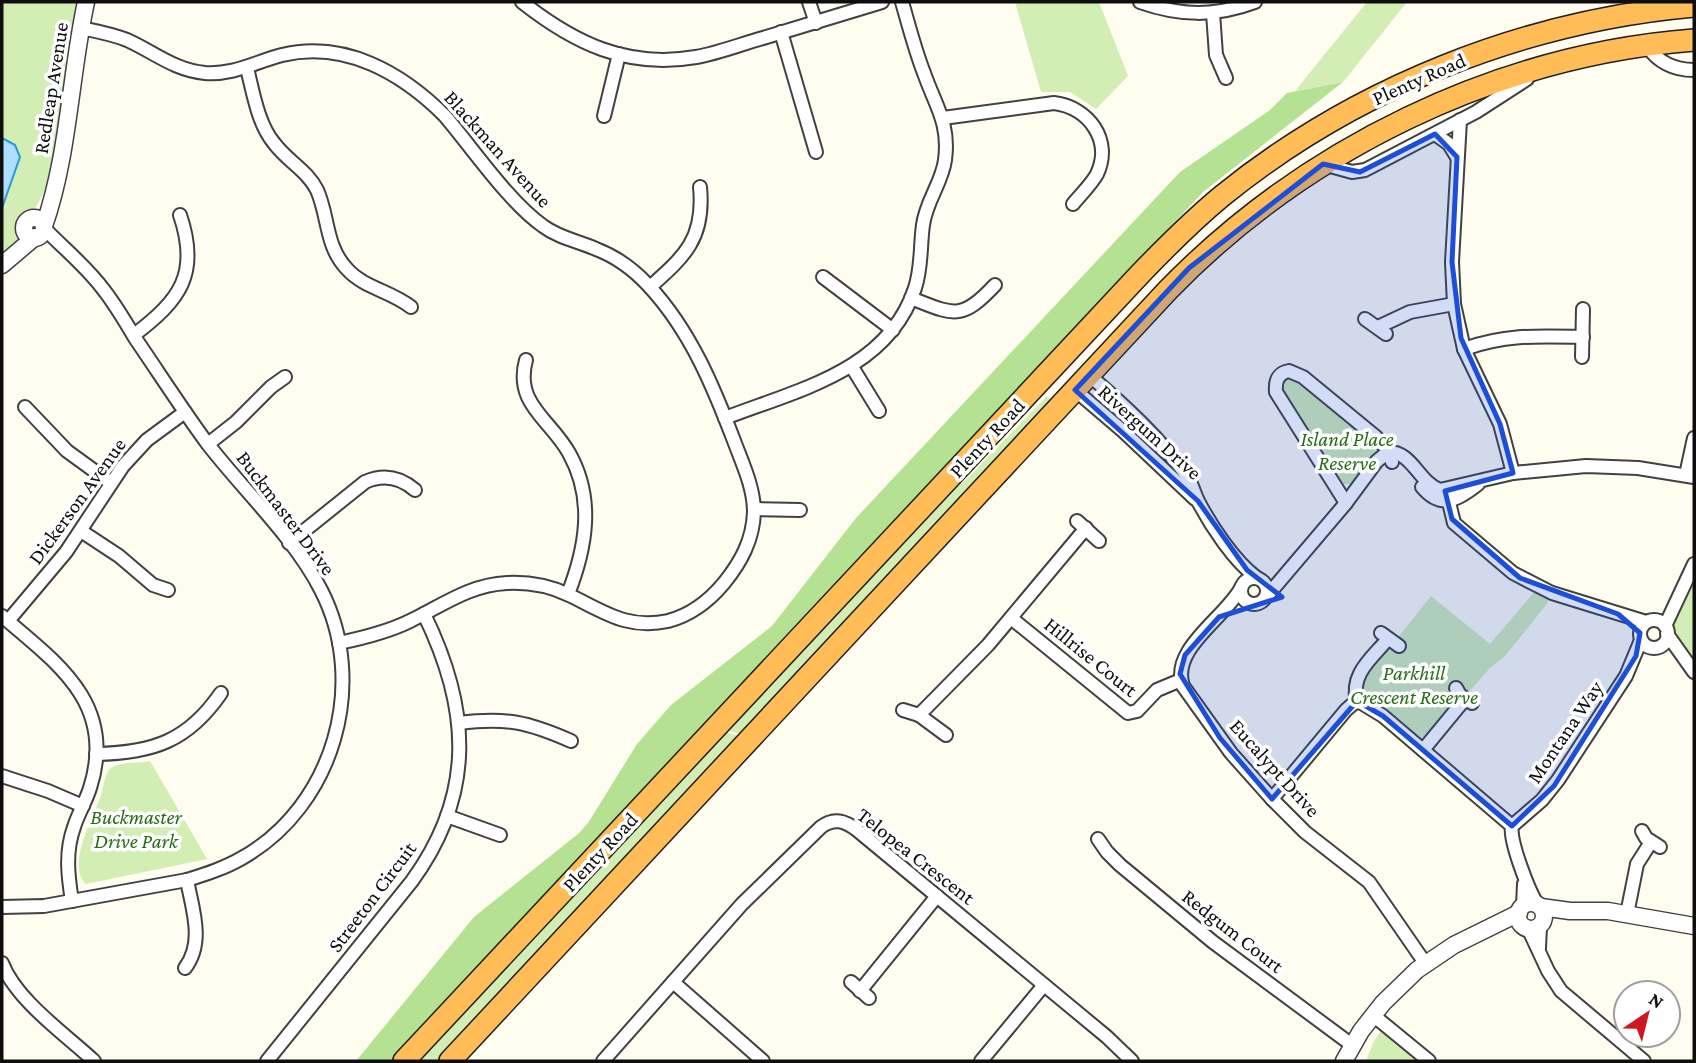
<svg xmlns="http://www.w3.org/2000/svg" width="1696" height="1063" font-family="'Crimson Pro',serif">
<rect width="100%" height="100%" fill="#fffcf0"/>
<!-- green -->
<g fill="#d2eeb4">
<polygon points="2,2 79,2 47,186 36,207 22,222 17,242 2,254"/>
<polygon points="1015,2 1099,2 1128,76 1096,109 1070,92 1041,92"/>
<polygon points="1367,2 1407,2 1343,82 1295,91"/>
<polygon points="1295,377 1355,425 1376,445 1376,457 1352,484 1340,484 1280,388 1284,379"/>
<polygon points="1047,396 1052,401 743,735 726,730 945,497 969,477"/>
<polygon points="1694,576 1694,664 1671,631 1670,626"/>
<path d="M1535,591L1550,597L1547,604L1505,656L1489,669L1467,694H1454C1454,709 1434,736 1419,738L1412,735L1361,689C1362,671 1379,650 1398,649L1396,640L1431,596L1490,644Z"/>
<polygon points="724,732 740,736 437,1061 416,1061"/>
<path d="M150,761L207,859L86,884C66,866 93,817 101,796C103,789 104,777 109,770C116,761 139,764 150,761Z"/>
<polygon points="1381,1030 1383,1030 1422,1061 1366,1061 1373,1043"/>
</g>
<!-- forest -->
<polygon fill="#b5e192" points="1343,82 1203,192 391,1061 356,1061 474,917 578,834 588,823 637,744 671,705 772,626 856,518 1180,172 1270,110 1287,93"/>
<!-- water -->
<polygon fill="#aedffd" stroke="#2d96dc" stroke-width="2" points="2,138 15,145 20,157 2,208"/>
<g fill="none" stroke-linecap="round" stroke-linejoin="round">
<defs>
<g id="minor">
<path d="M522,2C574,43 627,69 696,57C719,53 741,44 763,38C803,26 842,14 882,2"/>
<polyline points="809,2 816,23"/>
<path d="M1140,2C1180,16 1215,17 1255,2"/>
<polyline points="1213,13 1216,55 1226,78"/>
<path d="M81,28C96,31 112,34 127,40C154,52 174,70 205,73C234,75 255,62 282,55C345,40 402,73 445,116C473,149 509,202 543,226C559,238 578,241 596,249C617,257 633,269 648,285C691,331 714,388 736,446C744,467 754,489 754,512C753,540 741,562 724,583C709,601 691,615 668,621C627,630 603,611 569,595C550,586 528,582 507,583C469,585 443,605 410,621C388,632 363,638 339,643"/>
<polyline points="781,32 816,152"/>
<path d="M1647,46C1658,62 1674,70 1694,70"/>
<path d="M247,68C253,92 258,124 274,143C287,161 307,170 317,190C329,217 325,246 347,269C364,288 391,291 411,307"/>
<polyline points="604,116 619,54"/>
<path d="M943,118L1054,103C1088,107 1113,140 1097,174C1091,185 1081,194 1073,204"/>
<polyline points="1460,120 1452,262 1454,304 1464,349 1500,424 1513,473"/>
<polyline points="1435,134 1449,144 1457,157"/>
<polyline points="1323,164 1352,172 1365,170 1476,112 1527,79"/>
<polyline points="823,277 893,330"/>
<path d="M650,287C685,256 705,238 700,187"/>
<path d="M911,298C954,315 961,321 995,285"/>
<polyline points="1365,319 1386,334"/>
<polyline points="1378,327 1410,312 1454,304"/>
<path d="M134,335C180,300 200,274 180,215"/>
<path d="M1464,349C1506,334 1539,336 1583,337"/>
<polyline points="1582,357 1583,309"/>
<path d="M526,360C514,404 550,419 569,453C595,499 586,548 568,594"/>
<polyline points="852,367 879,411"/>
<path d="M1089,375C1124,405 1160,438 1187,476C1192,484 1194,493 1198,501C1211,526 1234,561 1257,578"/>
<polyline points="1075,390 1123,431 1195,499"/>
<polyline points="25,407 67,451 111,483"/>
<path d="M725,418C797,390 888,371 915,288C922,267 920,246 923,225C926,201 942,183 945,160C950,123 935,105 924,73C915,50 909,26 902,2"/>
<polyline points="208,444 236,422 271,387 285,377"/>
<polyline points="1686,475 1694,438"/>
<path d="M1422,487C1441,510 1458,500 1478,484"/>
<polyline points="1446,490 1454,523 1513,573 1552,593 1646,622"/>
<path d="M1346,503L1276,392C1275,381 1278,373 1289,371L1303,377L1376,437L1386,448L1392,462"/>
<polyline points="754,509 800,510"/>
<polyline points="1077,521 1099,541"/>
<polyline points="81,531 119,556 153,585 168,590"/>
<path d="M289,543L365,482C383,474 400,477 415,490"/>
<circle cx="1254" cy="591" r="13"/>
<path d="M1241,588C1225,618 1170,649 1183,686L1231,753L1272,799L1305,832L1369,882L1425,963"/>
<path d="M1267,596L1346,503L1377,461L1388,452C1412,451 1419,483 1440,490L1513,473L1586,466L1638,468L1694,477"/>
<path d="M2,616C57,663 117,704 90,788C86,801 78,814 74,827C65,852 68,876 72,901"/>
<polyline points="1011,618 1128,713 1137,711 1157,690 1181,680"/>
<circle cx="1654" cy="634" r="14"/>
<polyline points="8,621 66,552 123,466 147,440 185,412"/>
<polyline points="1665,626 1694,564"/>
<polyline points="1381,633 1399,646"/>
<polyline points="1667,634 1694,672"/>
<polyline points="1456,688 1460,695 1472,703"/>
<path d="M1357,702C1350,674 1371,659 1387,640"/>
<polyline points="903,710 919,715"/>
<path d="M459,723C506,717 528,722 571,741"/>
<polyline points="946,735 919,715 988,645 1086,528"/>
<polyline points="1423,750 1465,699"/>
<path d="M96,754C153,753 188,741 221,693"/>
<polyline points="2,776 48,791 83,806"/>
<polyline points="1272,799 1346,710 1354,703 1360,702 1383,716 1512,826"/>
<polyline points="447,816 500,835"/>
<polyline points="1642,831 1646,838 1660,847"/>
<polyline points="1098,839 1107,852 1120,865 1213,942 1352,1045"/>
<path d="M1537,904C1529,891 1509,841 1512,826L1542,800L1558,780L1626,676L1641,640"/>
<polyline points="1523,906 1524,884"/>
<path d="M2,907L44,906L187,880C206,874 225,868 242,858C334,806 369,683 321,590C294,537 243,490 207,443C182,409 159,373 135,338C125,321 115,304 103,289C86,266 63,248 44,228"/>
<polyline points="1627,914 1637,864 1651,842"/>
<polyline points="1528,928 1548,971 1561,991 1644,1061"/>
<polyline points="1539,948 1540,926"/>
<path d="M2,963C16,1000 65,1034 94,1061"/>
<path d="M185,968C205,942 192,908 187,880"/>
<polyline points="673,982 763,1061"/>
<polyline points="851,982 869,998"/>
<polyline points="860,991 937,896"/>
<polyline points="1373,1015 1429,1061"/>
<path d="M267,1061L412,881C476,793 470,708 424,614"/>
<path d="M603,1061L742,904L821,827C834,817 845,821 857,830L1107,1037L1132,1061"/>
<polyline points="981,1061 1044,985"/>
</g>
<g id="tertiary">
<circle cx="34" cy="228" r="10"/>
<path d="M44,226C69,154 70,76 86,2"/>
<polyline points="2,265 35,237"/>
<circle cx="1531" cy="916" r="13"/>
<polyline points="1541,907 1570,911 1608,911 1694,926"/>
<polyline points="1344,1061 1361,1031 1383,1003 1417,970 1454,945 1519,913"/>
</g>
<g id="trunk">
<path d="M404,1061L1141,273C1167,246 1193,220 1222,196C1355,88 1524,21 1694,6"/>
<path d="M450,1061L1168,290C1305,149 1497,55 1694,40"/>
</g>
</defs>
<!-- minor casing -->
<use href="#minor" stroke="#414141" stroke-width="16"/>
<!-- tertiary casing -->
<use href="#tertiary" stroke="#414141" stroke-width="19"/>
<!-- trunk casing -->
<use href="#trunk" stroke="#1f1f1f" stroke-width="24"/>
<!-- minor -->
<use href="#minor" stroke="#fff" stroke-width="12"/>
<!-- tertiary -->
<use href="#tertiary" stroke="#fff" stroke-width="16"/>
<!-- trunk -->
<use href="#trunk" stroke="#ffbc57" stroke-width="21"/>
</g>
<!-- marked area -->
<path fill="#1d4ed8" fill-opacity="0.2" stroke="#1d4ed8" stroke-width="5" stroke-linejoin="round" d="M1435,134L1457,157L1452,262L1461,338L1500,424L1513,473L1445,491L1452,519L1520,578L1618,614L1640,633L1636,656L1554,786L1512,826L1383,716L1357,701L1272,799L1220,738L1180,674L1185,655L1219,617L1282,597L1247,570L1198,501L1075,390L1189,268L1323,164L1360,172Z"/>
<g text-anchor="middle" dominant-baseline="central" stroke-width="7" stroke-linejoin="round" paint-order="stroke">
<!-- street labels -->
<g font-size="21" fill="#0e0e0e" stroke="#fff">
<text transform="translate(1419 79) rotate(-24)">Plenty Road</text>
<text transform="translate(51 88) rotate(-81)">Redleap Avenue</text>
<text transform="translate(498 149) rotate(48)">Blackman Avenue</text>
<text transform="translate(1150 432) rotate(42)">Rivergum Drive</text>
<text transform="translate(987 438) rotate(-47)">Plenty Road</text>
<text transform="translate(77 501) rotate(-54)">Dickerson Avenue</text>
<text transform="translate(286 513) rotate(53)">Buckmaster Drive</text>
<text transform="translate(1091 657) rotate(39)">Hillrise Court</text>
<text transform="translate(1565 732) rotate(-56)">Montana Way</text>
<text transform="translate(1275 768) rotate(48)">Eucalypt Drive</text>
<text transform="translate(600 852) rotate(-47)">Plenty Road</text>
<text transform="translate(916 856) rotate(38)">Telopea Crescent</text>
<text transform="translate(372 897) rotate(-53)">Streeton Circuit</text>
<text transform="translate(1233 931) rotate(38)">Redgum Court</text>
</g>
<!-- park labels -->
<g font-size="21" font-style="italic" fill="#296e17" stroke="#fff">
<text x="1347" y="439">Island Place<tspan x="1347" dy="24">Reserve</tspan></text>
<text x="1414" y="673">Parkhill<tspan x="1414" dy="24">Crescent Reserve</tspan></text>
<text x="136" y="817">Buckmaster<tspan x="136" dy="24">Drive Park</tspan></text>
</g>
</g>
<!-- border -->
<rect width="1696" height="1063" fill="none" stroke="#0e0e0e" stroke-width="7"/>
<!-- north arrow -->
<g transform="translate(1647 1014) rotate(35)"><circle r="33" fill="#ffffff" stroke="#9f9f9f" stroke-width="2"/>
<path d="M0-5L12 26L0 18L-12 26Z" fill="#ce171f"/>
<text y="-10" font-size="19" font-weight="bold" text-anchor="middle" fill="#0e0e0e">N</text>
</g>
</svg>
